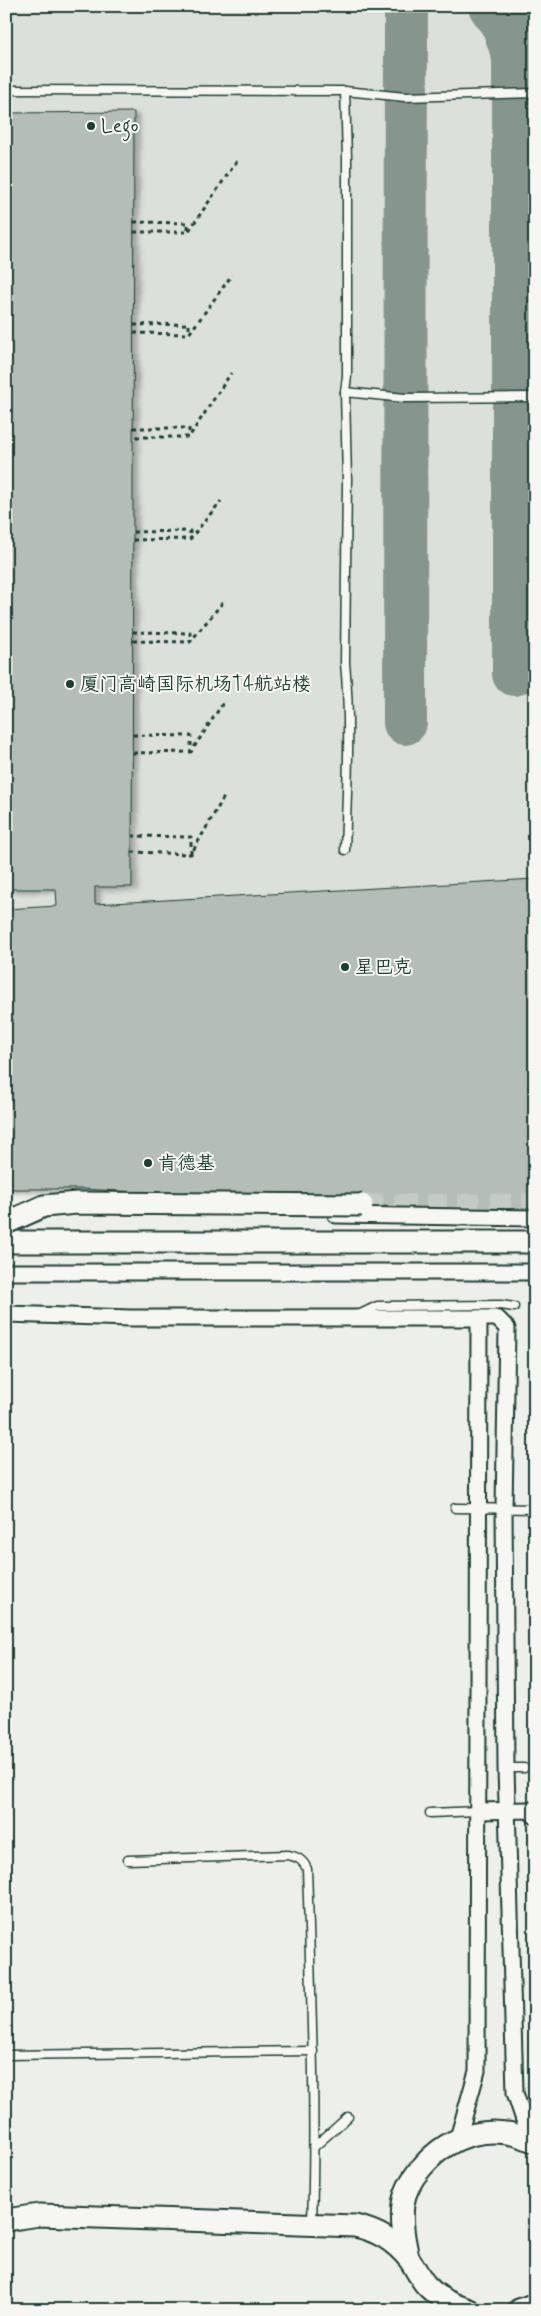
<svg xmlns="http://www.w3.org/2000/svg" width="541" height="2316" font-family="Mynerve,'LXGW WenKai TC',sans-serif">
<defs>
<filter id="shadow"><feDropShadow dx="5.5" dy="3" stdDeviation="2.5" flood-color="#0004"/></filter>
</defs>
<rect width="100%" height="100%" fill="#edefea"/>
<filter id="ink" filterUnits="userSpaceOnUse"><feTurbulence type="fractalNoise" baseFrequency=".02" numOctaves="2"/><feDisplacementMap in="SourceGraphic" scale="10" xChannelSelector="R" yChannelSelector="G"/><feConvolveMatrix kernelMatrix="1 2 1 2 8 2 1 2 1" color-interpolation-filters="sRGB"/></filter>
<g filter="url(#ink)">
<!-- built -->
<polygon fill="#dce0db" points="6,6 535,6 535,1212 452,1210 83,1189 6,1189"/>
<g fill="none" stroke-linecap="round" stroke-linejoin="round">
<!-- taxiway -->
<g stroke="#86968f" stroke-width="44">
<polyline points="490,6 504,27 514,57"/>
<polyline points="514,674 514,57 521,30 535,9"/>
<polyline points="405,723 406,6"/>
</g>
</g>
<!-- building -->
<polygon fill="#b4bdb8" stroke="#1f3d34" filter="url(#shadow)" points="134,112 132,887 95,887 95,904 535,879 535,1212 452,1210 83,1189 6,1189 6,909 57,906 56,889 6,889 6,113"/>
<g fill="none" stroke-linecap="round" stroke-linejoin="round">
<!-- secondary-tunnel -->
<polyline stroke="#c4cbc6" stroke-width="21" stroke-dasharray="21 11" stroke-linecap="butt" points="362,1205 535,1204"/>
<defs>
<g id="lane">
<polyline points="6,90 345,91 405,97 535,93"/>
<path d="M345,91L347,158V376L345,392L347,480L345,663C351,724 347,788 345,850"/>
<polyline points="345,392 405,398 535,397"/>
<polyline points="356,1316 377,1306 501,1305 514,1307"/>
<polyline points="455,1508 535,1509"/>
<polyline points="506,1768 524,1768"/>
<polyline points="430,1813 478,1811"/>
<path d="M128,1860L288,1855C298,1857 303,1860 307,1869C311,1988 316,2105 312,2223"/>
<polyline points="6,2055 313,2051"/>
<polyline points="314,2147 348,2117"/>
</g>
<g id="street">
<polyline points="336,1215 535,1218"/>
<polyline points="6,1272 535,1272"/>
<polyline points="6,1314 130,1318 494,1318 498,1319 507,1328 504,1508 506,1768 515,2093 524,2120 535,2135"/>
<polyline points="478,1811 529,1810 535,1816"/>
<polyline points="458,2138 477,2071 479,1318"/>
</g>
<g id="secondary">
<polyline points="6,1242 535,1242"/>
<path d="M6,2220L39,2215L355,2226C378,2231 394,2241 409,2259C415,2267 419,2277 426,2285C437,2297 453,2305 469,2310"/>
<path d="M408,2257C404,2239 401,2223 403,2204C405,2191 413,2177 422,2167C451,2133 494,2122 535,2142"/>
<polyline points="519,2310 535,2304"/>
</g>
</defs>
<!-- lane casing -->
<use href="#lane" stroke="#1f3d34" stroke-width="11"/>
<!-- street casing -->
<use href="#street" stroke="#1f3d34" stroke-width="19"/>
<!-- secondary casing -->
<use href="#secondary" stroke="#1f3d34" stroke-width="25"/>
<!-- path -->
<g stroke="#1f3d34" stroke-width="3" stroke-dasharray="4 4" stroke-linecap="butt">
<polyline points="134,222 188,223 188,231"/>
<polyline points="134,232 188,232 239,158"/>
<polyline points="134,325 189,324 189,333"/>
<polyline points="134,333 189,334 232,275"/>
<polyline points="133,428 189,428 189,436"/>
<polyline points="136,437 189,437 231,373"/>
<polyline points="133,532 190,531 190,539"/>
<polyline points="133,540 190,539 221,501"/>
<polyline points="133,632 190,633 190,642"/>
<polyline points="133,641 190,642 224,601"/>
<polyline points="133,735 191,736 191,752"/>
<polyline points="133,753 191,752 225,700"/>
<polyline points="132,836 191,837 191,854"/>
<polyline points="132,852 191,854 224,797"/>
</g>
<!-- lane -->
<use href="#lane" stroke="#f6f6f2" stroke-width="8"/>
<!-- street -->
<use href="#street" stroke="#f6f6f2" stroke-width="15"/>
<!-- secondary -->
<use href="#secondary" stroke="#f6f6f2" stroke-width="21"/>
<defs>
<polyline id="secondary-bridge" points="6,1223 44,1206 77,1203 362,1205"/>
</defs>
<!-- secondary-bridge casing -->
<use href="#secondary-bridge" stroke="#1f3d34" stroke-width="25" stroke-linecap="butt"/>
<!-- secondary-bridge -->
<use href="#secondary-bridge" stroke="#f6f6f2" stroke-width="21"/>
</g>
</g>
<!-- markers -->
<g fill="#1f3d34" stroke="#f6f6f2" stroke-width="2">
<circle cx="91" cy="126" r="5"/>
<circle cx="70" cy="684" r="5"/>
<circle cx="345" cy="967" r="5"/>
<circle cx="148" cy="1163" r="5"/>
</g>
<g text-anchor="middle" dominant-baseline="central" stroke-width="4" stroke-linejoin="round" paint-order="stroke">
<!-- poi labels -->
<g font-size="19" fill="#1f3d34" stroke="#f6f6f2" text-anchor="start">
<text x="101" y="126">Lego</text>
<text x="80" y="684">厦门高崎国际机场T4航站楼</text>
<text x="355" y="967">星巴克</text>
<text x="158" y="1163">肯德基</text>
</g>
</g>
<!-- margin -->
<rect width="541" height="2316" fill="none" stroke="#f6f6f2" stroke-width="25"/>
<rect x="12" y="12" width="516" height="2291" fill="none" stroke="#1f3d34" stroke-width="2" filter="url(#ink)"/>
</svg>
